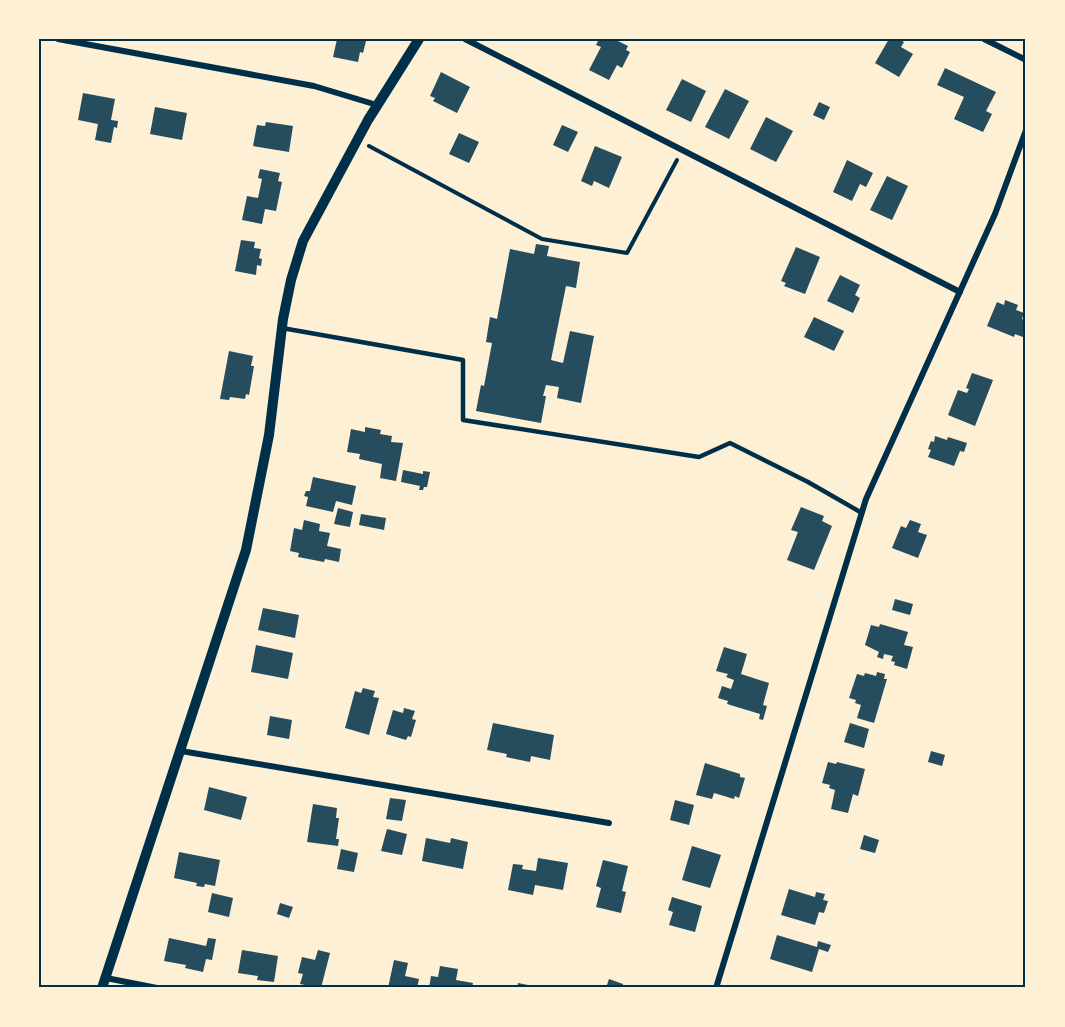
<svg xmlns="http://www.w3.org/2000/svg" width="1065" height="1027" font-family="'Nunito Sans',sans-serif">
<rect width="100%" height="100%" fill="#fdf0d5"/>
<!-- building -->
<g fill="#264d5e">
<polygon points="337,39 363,39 363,41 366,41 363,53 360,52 358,62 333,57"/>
<polygon points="599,39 614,39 628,46 626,50 630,52 622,68 617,65 609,80 589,70 601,47 596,45"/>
<polygon points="889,39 898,39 904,42 901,47 913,54 899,77 875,63"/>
<polygon points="945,68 996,92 986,111 992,114 983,132 954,119 964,97 937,85"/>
<polygon points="441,72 470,87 457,113 433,101 435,98 430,96"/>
<polygon points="682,79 706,91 691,122 666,110"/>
<polygon points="725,89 749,101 729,139 705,127"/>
<polygon points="83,93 115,99 111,120 118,121 117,128 114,127 111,143 95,140 98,124 78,120"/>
<polygon points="819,102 830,107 824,120 813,115"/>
<polygon points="155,107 187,113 182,140 150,134"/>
<polygon points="766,117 793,131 776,162 750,149"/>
<polygon points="266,122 293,126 289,152 253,146 257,125 265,126"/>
<polygon points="562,125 578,132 568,152 553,145"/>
<polygon points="459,133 479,142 469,163 449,154"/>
<polygon points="595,146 622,157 609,188 594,181 592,186 581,181"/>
<polygon points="847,160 873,173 866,187 860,184 852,201 833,192"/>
<polygon points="260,169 280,173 278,181 282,182 276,211 265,209 262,224 242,220 247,196 258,198 262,179 258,178"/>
<polygon points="887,176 908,186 892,220 870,210"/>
<polygon points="241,240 255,242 254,248 261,249 259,258 262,259 261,266 257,265 256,275 235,271"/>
<polygon points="536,244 549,246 547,256 580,262 576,288 566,286 551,360 563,363 570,331 594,336 581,403 557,398 559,387 546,385 543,396 546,396 541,423 476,411 481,385 484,386 492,343 486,342 490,317 497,319 510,249 534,254"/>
<polygon points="796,247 820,257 805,294 784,286 786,283 781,281"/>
<polygon points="840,275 860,285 855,295 860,298 853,313 827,301"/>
<polygon points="1005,300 1018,305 1016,310 1024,313 1022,319 1026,321 1026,330 1023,337 1015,334 1014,337 987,326 997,302 1004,305"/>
<polygon points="814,317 844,331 834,351 804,337"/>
<polygon points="229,351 253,356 251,366 254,366 249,395 246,394 245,399 230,397 229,400 220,399"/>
<polygon points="972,373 993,380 975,426 948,415 958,390 967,393 969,389 966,388"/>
<polygon points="365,427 381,430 380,434 392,436 391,442 403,443 396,481 380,478 382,464 359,459 360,454 347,452 351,429 365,432"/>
<polygon points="935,436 947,440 948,437 967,443 964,452 960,451 954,466 928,457 931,450 928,449 931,441 934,442"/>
<polygon points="403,470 423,474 423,471 430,472 427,487 424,487 423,490 419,490 420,486 401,482"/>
<polygon points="313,477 356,486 352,505 336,501 333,512 306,506 308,497 304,496 306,491 310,491"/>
<polygon points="801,507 824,516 822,521 832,526 814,570 787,560 798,532 791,530"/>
<polygon points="338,508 353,512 350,527 334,524"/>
<polygon points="361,514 386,518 384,530 359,525"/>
<polygon points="304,520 320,524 319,531 330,533 327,546 341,549 339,562 325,559 324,562 298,557 299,553 290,551 294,528 302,530"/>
<polygon points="910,520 921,524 918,532 927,535 918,558 892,548 901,526 906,528"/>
<polygon points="895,599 913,604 910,615 892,610"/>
<polygon points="263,608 299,615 295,638 258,630"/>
<polygon points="880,624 908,632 904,645 913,647 907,669 894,665 895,662 891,661 893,656 884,654 883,659 877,657 879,652 865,645 871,625 879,627"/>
<polygon points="256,645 293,653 288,679 251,672"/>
<polygon points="724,647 747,654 741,674 769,683 763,705 767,706 763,720 759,719 760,714 727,704 728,701 718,698 722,686 731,689 734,680 726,677 728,674 716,671"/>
<polygon points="877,672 885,674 884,679 887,679 874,723 857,718 861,705 855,703 856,700 849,698 857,674 864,676 865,673 876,676"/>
<polygon points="363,688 375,691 373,697 379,698 369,735 345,728 355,691 361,693"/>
<polygon points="404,708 415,711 412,719 416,720 411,737 408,736 406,740 386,734 393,710 403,713"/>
<polygon points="270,716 292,720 289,739 267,735"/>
<polygon points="493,723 554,735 550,760 531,756 530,762 506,757 507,754 487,750"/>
<polygon points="850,723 869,729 864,748 844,742"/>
<polygon points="931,751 945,755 942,766 928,762"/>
<polygon points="828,762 836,764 837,762 865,769 858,796 853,794 848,813 831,809 835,790 829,788 830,785 822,783"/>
<polygon points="705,763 740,774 740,777 745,778 739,798 735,796 734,799 714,793 712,799 696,795"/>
<polygon points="209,787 247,797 241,820 204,810"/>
<polygon points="390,798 406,800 402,821 386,819"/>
<polygon points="675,800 694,805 689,825 670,820"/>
<polygon points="313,804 337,808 336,818 339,818 336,839 339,839 338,846 307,842"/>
<polygon points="387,829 407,834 402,855 381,851"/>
<polygon points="864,835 879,840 875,853 860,849"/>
<polygon points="426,838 450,843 451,838 468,842 463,869 422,861"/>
<polygon points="692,846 721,855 710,888 682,880"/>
<polygon points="341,849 358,853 354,872 337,869"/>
<polygon points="179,852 220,860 215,886 205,884 204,887 196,886 197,883 174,878"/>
<polygon points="538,858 568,863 563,890 535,885 533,895 508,890 513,864 523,865 522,869 536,871"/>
<polygon points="603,860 628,866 622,891 626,892 621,913 596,907 601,888 596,886"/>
<polygon points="789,889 815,897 816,892 825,894 823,900 828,901 824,913 819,912 815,925 781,915"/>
<polygon points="212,893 233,898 229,917 208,912"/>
<polygon points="672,897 702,906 695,932 669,925 673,912 668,910"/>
<polygon points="280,903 293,907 289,918 277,914"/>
<polygon points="777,935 817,947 818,941 831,945 828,952 819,949 812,972 770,959"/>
<polygon points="169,938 206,946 208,938 216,939 212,960 206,959 203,972 185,968 186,965 164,961"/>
<polygon points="242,950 278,956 274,982 257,980 258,976 238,973"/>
<polygon points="318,950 330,953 321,988 300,984 303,974 298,973 302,957 315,960"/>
<polygon points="394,960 408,963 405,976 419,979 417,988 388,988"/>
<polygon points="440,966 458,969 456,980 473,983 472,988 429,988 431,976 438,977"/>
<polygon points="609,979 623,984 622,988 606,988"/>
<polygon points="518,983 538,987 538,988 517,988"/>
</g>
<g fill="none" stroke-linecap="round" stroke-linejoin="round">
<!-- path -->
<polyline stroke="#003049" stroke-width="4" points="369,146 542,239 627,253 677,160"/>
<!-- service -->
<polyline stroke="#003049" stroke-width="4.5" points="282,328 463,360 463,420 699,457 730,443 808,482 862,513"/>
<!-- minor -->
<g stroke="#003049" stroke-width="6">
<polyline points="58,39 314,86 377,105"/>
<polyline points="465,39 960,292"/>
<polyline points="984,39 1026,60"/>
<polyline points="181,751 609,823"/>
<polyline points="106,978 157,988"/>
<polyline points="716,988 866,499 995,214 1026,130"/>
</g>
<!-- tertiary -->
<polyline stroke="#003049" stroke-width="10" points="102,988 246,550 269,435 283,319 291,280 303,241 368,120 419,39"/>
</g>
<!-- border -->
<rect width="1065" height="1027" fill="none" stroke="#fdf0d5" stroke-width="81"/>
<rect x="40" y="40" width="984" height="946" fill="none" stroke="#003049" stroke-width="2"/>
</svg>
